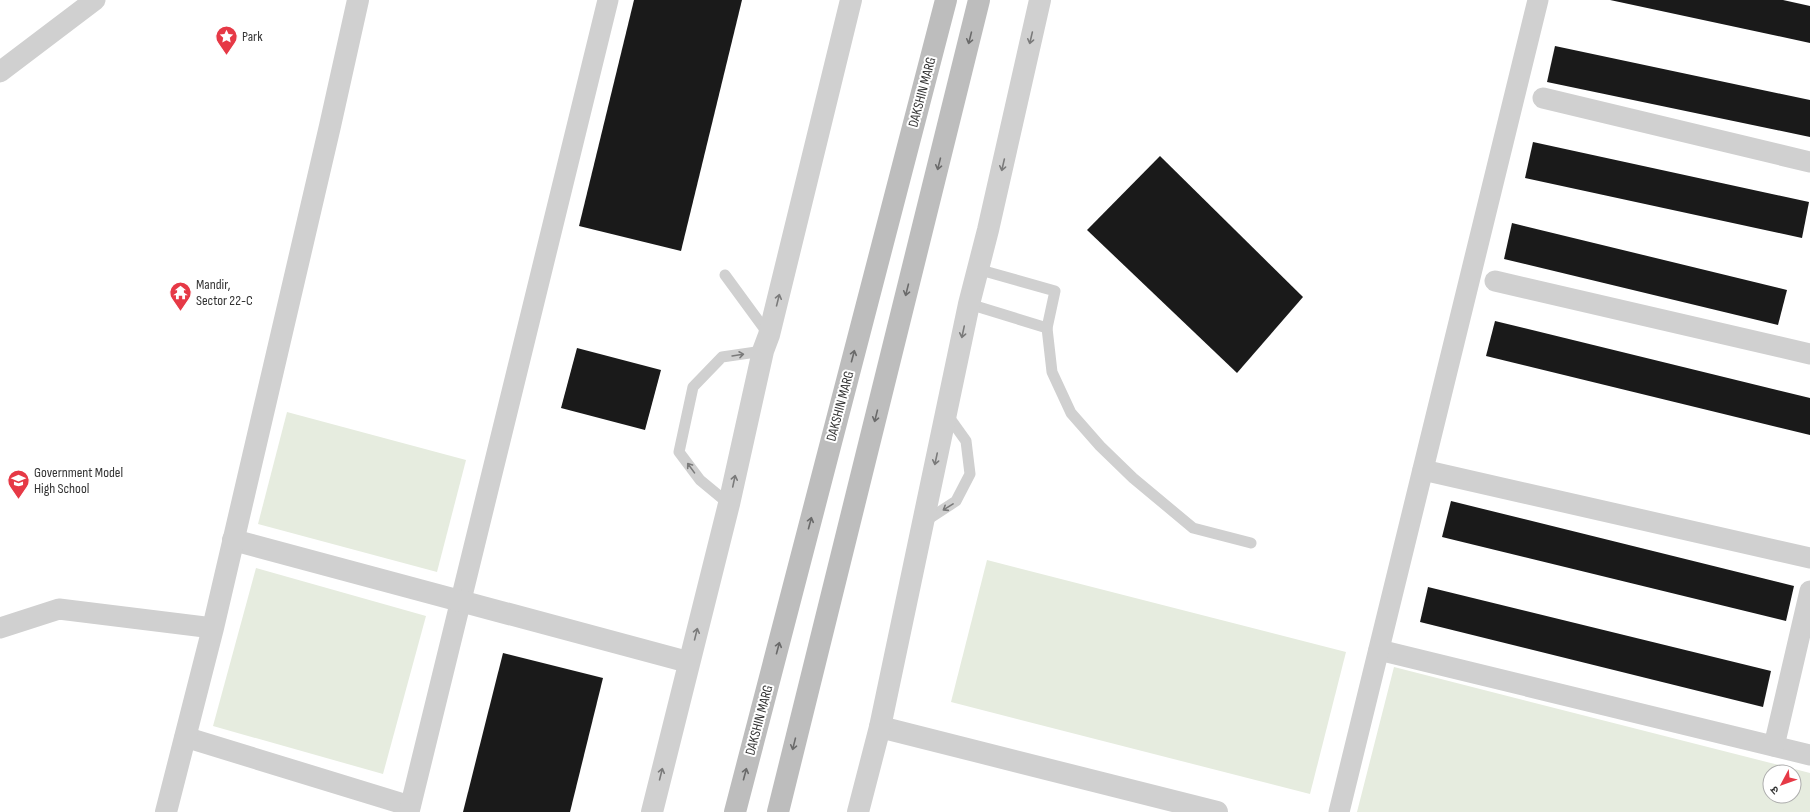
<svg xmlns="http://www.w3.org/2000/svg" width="1810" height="812" font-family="'Sofia Sans Condensed','Noto Sans Devanagari',sans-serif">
<rect width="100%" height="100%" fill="#fff"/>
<!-- green -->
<g fill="#e6ecdf" fill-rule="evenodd">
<polygon points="287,412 466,460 437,572 258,524"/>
<polygon points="987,560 1346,652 1310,794 951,702"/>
<polygon points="256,568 426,616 383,774 213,726"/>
<path d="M1394,667L1810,773V812H1357ZM1770,772H1794V796H1770Z"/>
</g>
<!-- building -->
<g fill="#1a1a1a">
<polygon points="634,0 742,0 681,251 579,226"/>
<polygon points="1610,0 1783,0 1810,6 1810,43"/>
<polygon points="1555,46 1810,100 1810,137 1547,82"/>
<polygon points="1533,142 1809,202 1802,238 1525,178"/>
<polygon points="1160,156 1303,297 1237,373 1087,230"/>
<polygon points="1512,223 1787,290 1778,325 1504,259"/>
<polygon points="1495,321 1810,398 1810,435 1486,356"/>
<polygon points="577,348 661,370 645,430 561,408"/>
<polygon points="1451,501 1794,586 1786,621 1442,537"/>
<polygon points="1428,587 1771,671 1763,707 1420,622"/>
<polygon points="503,653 603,678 570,812 463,812"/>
</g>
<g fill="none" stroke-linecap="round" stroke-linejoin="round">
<!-- service -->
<g stroke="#d0d0d0" stroke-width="11">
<polyline points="977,269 1055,291 1047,328"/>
<polyline points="725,275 769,335"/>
<polyline points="969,304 1047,328 1052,372 1071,413 1100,446 1133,478 1193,528 1251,543"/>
<polyline points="729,504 700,480 679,452 693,387 722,357 763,351"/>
<polyline points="924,522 956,501 970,474 966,441 946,413"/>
</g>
<!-- minor -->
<g stroke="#d0d0d0" stroke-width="21">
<polyline points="0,72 95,0"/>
<polyline points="1543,98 1810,162"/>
<polyline points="1495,281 1810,354"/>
<polyline points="1423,470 1810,558"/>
<polyline points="0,628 59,609 213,628"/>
<polyline points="1379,650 1810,755"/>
<polyline points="185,737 410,806"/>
<polyline points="1774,746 1810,591"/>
<polyline points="409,812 608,0"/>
<polyline points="1339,812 1538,0"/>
</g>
<!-- tertiary -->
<g stroke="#d0d0d0" stroke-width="22">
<polyline points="233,540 688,662"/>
<polyline points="880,727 1217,812"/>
<polyline points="166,812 213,628 330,126 358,0"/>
<polyline points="652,812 729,504 763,351 769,335 851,0"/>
<polyline points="858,812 880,727 969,304 988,230 1040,0"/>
</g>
<!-- secondary -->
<g stroke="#bdbdbd" stroke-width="22">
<polyline points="735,812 946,0"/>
<polyline points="778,812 979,0"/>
</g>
</g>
<!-- one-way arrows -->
<defs><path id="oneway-shaft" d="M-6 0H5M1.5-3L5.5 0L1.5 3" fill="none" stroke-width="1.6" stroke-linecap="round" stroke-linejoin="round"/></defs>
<g stroke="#6a6a6a">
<use href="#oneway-shaft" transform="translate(970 38) rotate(104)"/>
<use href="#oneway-shaft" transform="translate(939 164) rotate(104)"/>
<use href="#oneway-shaft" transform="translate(907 290) rotate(104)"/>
<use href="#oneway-shaft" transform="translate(853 356) rotate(-75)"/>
<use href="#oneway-shaft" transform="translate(876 416) rotate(104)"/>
<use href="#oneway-shaft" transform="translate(810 523) rotate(-75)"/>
<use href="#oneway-shaft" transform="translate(778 648) rotate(-75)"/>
<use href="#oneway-shaft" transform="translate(794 744) rotate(104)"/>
<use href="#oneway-shaft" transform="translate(745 774) rotate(-75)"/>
</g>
<g stroke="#7a7a7a">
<use href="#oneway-shaft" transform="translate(1031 38) rotate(103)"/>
<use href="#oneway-shaft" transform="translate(1003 165) rotate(103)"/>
<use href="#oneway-shaft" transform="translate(778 300) rotate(-76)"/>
<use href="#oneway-shaft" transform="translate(963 332) rotate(102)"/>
<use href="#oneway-shaft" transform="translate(738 355) rotate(-9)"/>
<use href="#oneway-shaft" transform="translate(936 459) rotate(102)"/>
<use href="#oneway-shaft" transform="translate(691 468) rotate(-126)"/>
<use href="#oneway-shaft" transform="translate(734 481) rotate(-78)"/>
<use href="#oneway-shaft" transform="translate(948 507) rotate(148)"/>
<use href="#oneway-shaft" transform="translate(696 634) rotate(-76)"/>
<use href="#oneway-shaft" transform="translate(661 774) rotate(-76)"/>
</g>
<!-- icons -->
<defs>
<symbol id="sight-pin" viewBox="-11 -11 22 30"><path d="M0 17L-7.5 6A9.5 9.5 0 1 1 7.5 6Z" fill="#e63946" stroke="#fff"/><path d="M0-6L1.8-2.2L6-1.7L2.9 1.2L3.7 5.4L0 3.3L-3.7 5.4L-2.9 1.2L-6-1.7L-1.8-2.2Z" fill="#fff"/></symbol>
<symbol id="temple-pin" viewBox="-11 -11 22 30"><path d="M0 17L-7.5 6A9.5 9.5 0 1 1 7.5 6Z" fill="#e63946" stroke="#fff"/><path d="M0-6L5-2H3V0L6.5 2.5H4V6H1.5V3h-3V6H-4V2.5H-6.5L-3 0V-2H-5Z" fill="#fff"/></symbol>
<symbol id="school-pin" viewBox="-11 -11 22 30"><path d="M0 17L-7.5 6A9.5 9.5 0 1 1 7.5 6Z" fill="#e63946" stroke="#fff"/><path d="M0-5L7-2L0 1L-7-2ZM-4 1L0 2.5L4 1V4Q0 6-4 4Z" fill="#fff"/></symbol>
</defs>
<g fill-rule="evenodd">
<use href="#sight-pin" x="214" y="24" width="25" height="34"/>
<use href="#temple-pin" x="168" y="280" width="25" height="34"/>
<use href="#school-pin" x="6" y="468" width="25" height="34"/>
</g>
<g text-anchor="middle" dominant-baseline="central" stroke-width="4" stroke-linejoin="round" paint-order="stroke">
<!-- poi labels -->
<g font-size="14" fill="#333" stroke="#fff" text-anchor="start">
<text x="242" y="36">Park</text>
<text x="196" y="284">Mandir,<tspan x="196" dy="16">Sector 22-C</tspan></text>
<text x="34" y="472">Government Model<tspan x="34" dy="16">High School</tspan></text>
</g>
<!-- street labels -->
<g font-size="14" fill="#333" stroke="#fff">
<text transform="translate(922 92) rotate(-75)">DAKSHIN MARG</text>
<text transform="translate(840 406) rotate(-75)">DAKSHIN MARG</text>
<text transform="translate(759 720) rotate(-75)">DAKSHIN MARG</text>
</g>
</g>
<!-- north arrow -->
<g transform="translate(1782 784) rotate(229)"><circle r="19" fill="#ffffff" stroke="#adadad"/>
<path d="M0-3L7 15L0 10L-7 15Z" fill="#e63946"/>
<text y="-6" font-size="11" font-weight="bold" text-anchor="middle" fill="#333333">उ</text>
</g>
</svg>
